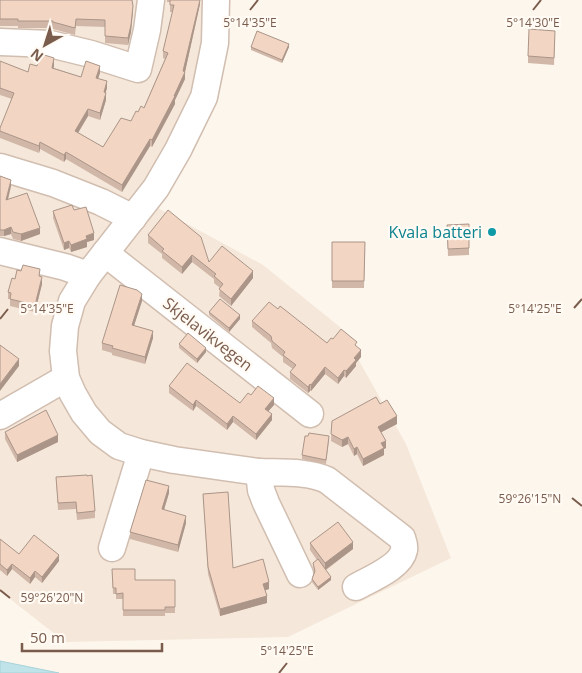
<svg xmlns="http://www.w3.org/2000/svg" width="582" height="673" font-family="'Open Sans',sans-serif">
<rect width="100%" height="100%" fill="#fdf6ec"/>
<!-- residential -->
<polygon fill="#f5e8da" points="0,0 218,0 218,37 145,201 263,265 340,327 406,444 451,558 288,637 65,642 0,591"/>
<!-- water -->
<polygon fill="#bfe3e8" stroke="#a5d3da" points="0,661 59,673 0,673"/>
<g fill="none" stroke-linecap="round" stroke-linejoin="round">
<defs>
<g id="minor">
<polyline points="216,0 215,43 204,97 178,150 156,188 88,275 72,301 65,326 63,351 66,378 73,394 84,413 100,432 119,446 141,453 174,460 259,472"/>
<polyline points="0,42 50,44 91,54 138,69 147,30 151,0"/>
<polyline points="0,167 53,183 101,202 133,218"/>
<polyline points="0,251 65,267 88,275"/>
<polyline points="105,253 310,414"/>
<polyline points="0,416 66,378"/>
<polyline points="112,548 141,453"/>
<path d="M300,574L266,503L261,490L259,472C281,473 307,471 327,480L402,538C403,541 405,546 404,550C401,567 370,579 356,587"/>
</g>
</defs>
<!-- minor casing -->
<use href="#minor" stroke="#d1beb0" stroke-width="29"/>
<!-- minor -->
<use href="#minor" stroke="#fff" stroke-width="26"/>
</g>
<!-- wall -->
<g fill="#d1b7a8">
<polygon points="0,0 133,13 131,32 128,45 105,43 105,27 76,26 75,35 53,29 53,28 18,28 18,26 0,26"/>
<polygon points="167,0 200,0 200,4 185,72 185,79 175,100 175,104 152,147 150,146 122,192 66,159 64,162 40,149 39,153 0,138 0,128 12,99 0,95 0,61 28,72 37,66 54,65 54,68 81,77 100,73 98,78 107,88 105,92 106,100 100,120 88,116 78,133 103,147 144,108 165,59 163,58 163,51 173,12 170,12 170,2 167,2"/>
<polygon points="555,38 554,65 528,63 528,56"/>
<polygon points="251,47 289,47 282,63 251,50"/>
<polygon points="0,176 11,186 8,200 40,234 21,241 13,239 11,234 4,236 0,236"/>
<polygon points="74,210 94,240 87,242 87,247 71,252 69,248 64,250 53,218 53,211"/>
<polygon points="469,224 469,255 448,256 447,225"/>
<polygon points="148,235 209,262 253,278 231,306 219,296 220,288 214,283 214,279 192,262 182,274 162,258 162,254 148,243"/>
<polygon points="332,242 365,242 364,288 332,288"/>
<polygon points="40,276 42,284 35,312 10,306 10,299 8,299 8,292 15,279"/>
<polygon points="142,301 134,325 153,338 145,364 112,355 112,353 102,350 102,343"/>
<polygon points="278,309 327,343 333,339 357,347 361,357 356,363 356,366 346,378 344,376 338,384 325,374 311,391 310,391 308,393 290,379 290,372 293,369 283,362 283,357 272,348 271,343 252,327 252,321"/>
<polygon points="209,312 240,319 229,332 209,315"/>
<polygon points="179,344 206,352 197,363 179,348"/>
<polygon points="169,386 240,403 251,395 274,405 268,411 272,420 256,440 233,422 227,430 196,406 193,411 169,393"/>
<polygon points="380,404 397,424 381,432 386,448 384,449 384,455 363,466 357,454 354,456 348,444 342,447 331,441 332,421"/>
<polygon points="5,432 58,442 17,462 5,439"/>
<polygon points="329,440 326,464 302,459 302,455"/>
<polygon points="87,476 95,511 95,518 77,520 76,509 58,510 56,477"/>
<polygon points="169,493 164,510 186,523 178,552 130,539 130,532"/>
<polygon points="203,494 233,568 269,589 265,590 267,603 220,616 208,574"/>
<polygon points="0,539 19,554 59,561 42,583 35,577 30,584 12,569 7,576 0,570"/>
<polygon points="310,543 353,549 326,570 331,580 318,590 312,582 312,579 314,573 313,563 317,560 310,550"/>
<polygon points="112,569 135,580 175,580 175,613 165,613 165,616 123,616 123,599 116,599 116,594 113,594"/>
</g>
<!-- shaded-wall -->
<g fill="#aa9588">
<polygon points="200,0 200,4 185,72 185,79 175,100 175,104 152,147 152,140 183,71"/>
<polygon points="133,6 131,32 128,45 128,38"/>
<polygon points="289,44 289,47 282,63 282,60"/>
<polygon points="54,58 54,65 52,75 52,68"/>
<polygon points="100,66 100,73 96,85 96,78"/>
<polygon points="107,81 107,88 104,99 104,92"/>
<polygon points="106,93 106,100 100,120 100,113"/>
<polygon points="88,109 88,116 75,138 75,131"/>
<polygon points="150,139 150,146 122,192 122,185"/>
<polygon points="40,142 40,149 39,153 39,146"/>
<polygon points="66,152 66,159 64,162 64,155"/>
<polygon points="11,180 11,186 6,207 6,200"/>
<polygon points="11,227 11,234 4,236 4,230"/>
<polygon points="40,228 40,234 21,241 21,234"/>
<polygon points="94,233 94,240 87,242 87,247 71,252 71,245 86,236"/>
<polygon points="69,241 69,248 64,250 64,243"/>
<polygon points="192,255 192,262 182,274 182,267"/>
<polygon points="253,271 253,278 231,306 231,299"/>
<polygon points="42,277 42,284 35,312 35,305"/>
<polygon points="142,294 142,301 132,332 132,325"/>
<polygon points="240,315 240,319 229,332 229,328"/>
<polygon points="153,331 153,338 145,364 145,357"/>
<polygon points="206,348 206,352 197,363 197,359"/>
<polygon points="361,350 361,357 356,363 356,366 346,378 346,371 354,358"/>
<polygon points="19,359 19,366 0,391 0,384"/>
<polygon points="325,367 325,374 311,391 311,385"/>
<polygon points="344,370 344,376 338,384 338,378"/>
<polygon points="310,384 310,391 308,393 308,387"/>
<polygon points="274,398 274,405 265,415 265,409"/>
<polygon points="196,400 196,406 193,411 193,405"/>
<polygon points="272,414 272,420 256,440 256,434"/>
<polygon points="233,416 233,422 227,430 227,424"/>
<polygon points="397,416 397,424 378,434 378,427"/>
<polygon points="58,435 58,442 17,462 17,455"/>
<polygon points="348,437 348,444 342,447 342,440"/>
<polygon points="386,441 386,448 384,449 384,455 363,466 363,459 381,443"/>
<polygon points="357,447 357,454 354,456 354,449"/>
<polygon points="169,486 169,493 162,516 162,509"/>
<polygon points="186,516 186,523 178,552 178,545"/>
<polygon points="353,542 353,549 325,570 325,563"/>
<polygon points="59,555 59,561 42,583 42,577"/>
<polygon points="12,564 12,569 7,576 7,570"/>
<polygon points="35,571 35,577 30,584 30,578"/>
<polygon points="331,577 331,580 318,590 318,587"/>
<polygon points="269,582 269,589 263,591 263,584"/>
<polygon points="267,596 267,603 220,616 220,609"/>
</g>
<!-- building -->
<g fill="#f3d5c3" stroke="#aa9588">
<polygon points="0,0 132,0 133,6 131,25 128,38 105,36 105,20 76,19 75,28 53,22 53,21 18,21 18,19 0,19"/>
<polygon points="170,0 200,0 183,71 185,72 174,96 175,96 152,140 150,139 122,185 66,152 64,155 40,142 39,146 0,131 0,128 14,93 0,88 0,61 28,72 30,64 37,66 41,54 54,58 52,68 81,77 86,61 100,66 96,78 107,81 104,92 106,93 100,113 88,109 75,131 103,147 121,118 131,121 136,111 138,112 141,106 144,108 168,53 163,51 174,5 170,5"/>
<polygon points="529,29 555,31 554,58 528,56"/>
<polygon points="257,31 289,44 282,60 251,47"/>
<polygon points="0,176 11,180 6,200 27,193 40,228 21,234 13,232 11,227 4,230 0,230"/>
<polygon points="72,205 74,210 86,207 94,233 86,236 87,239 71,245 69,241 64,243 53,211"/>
<polygon points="168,210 201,237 209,262 222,246 253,271 231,299 219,289 223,284 214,276 216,274 192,255 182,267 162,251 164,249 148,235"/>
<polygon points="469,224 469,248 448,249 447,225"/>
<polygon points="332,242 365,242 364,281 332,281"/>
<polygon points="23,265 40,269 39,276 42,277 35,305 10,299 11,293 8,292 12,278 15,279 17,270 21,271"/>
<polygon points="120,285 137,290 142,294 132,325 153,331 145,357 112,348 113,346 102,343"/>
<polygon points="220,299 240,315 229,328 209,312"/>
<polygon points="269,302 278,309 280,306 327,343 331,338 333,339 341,329 357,342 355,345 361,350 354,358 356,360 346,371 344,370 338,378 325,367 311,385 310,384 308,387 290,372 296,365 283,355 285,352 272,341 271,336 252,321"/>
<polygon points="188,333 206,348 197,359 179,344"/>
<polygon points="0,345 19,359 0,384"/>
<polygon points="187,363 240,403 248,393 251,395 258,386 274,398 265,409 272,414 256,434 233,416 227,424 196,400 193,405 169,386"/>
<polygon points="376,397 380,404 387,400 397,416 378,427 386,441 381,443 384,448 363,459 357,447 354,449 348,437 342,440 331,434 332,421"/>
<polygon points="46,410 58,435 17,455 5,432"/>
<polygon points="309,433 329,436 326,460 302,455 305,436 308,436"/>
<polygon points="87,475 87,476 92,475 95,511 77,513 76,502 58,503 56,477"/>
<polygon points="146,480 169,486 162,509 186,516 178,545 130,532"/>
<polygon points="228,492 233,568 263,559 269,582 263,584 267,596 220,609 208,567 203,494"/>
<polygon points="338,522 353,542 325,563 310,543"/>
<polygon points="34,535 59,555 42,577 35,571 30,578 12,564 7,570 0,564 0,539 19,554"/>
<polygon points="318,559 331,577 318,587 312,579 315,571 313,563"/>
<polygon points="112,569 135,569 135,580 175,580 175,607 165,607 165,610 123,610 123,593 116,594 116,588 113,588"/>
</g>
<!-- ticks -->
<path fill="none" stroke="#7a5c4d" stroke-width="2" d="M250,10L258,0M533,10L541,0M574,308L582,299M0,319L8,309M572,498L582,506M0,590L10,598M279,673L287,663"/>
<!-- markers -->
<circle fill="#0f9aa8" stroke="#fffaf3" stroke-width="2" cx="492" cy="232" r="5"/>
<g text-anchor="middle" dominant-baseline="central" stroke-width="4.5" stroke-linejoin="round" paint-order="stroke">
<!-- culture labels -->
<g font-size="16" fill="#0d838f" stroke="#fffaf3" text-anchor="end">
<text x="482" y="232">Kvala batteri</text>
</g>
<!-- street labels -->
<g font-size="16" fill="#7a5c4d" stroke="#fffaf3">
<text transform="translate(208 334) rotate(38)">Skjelavikvegen</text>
</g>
</g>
<g font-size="12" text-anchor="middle" fill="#7a5c4d" stroke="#fffaf3" stroke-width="4.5" stroke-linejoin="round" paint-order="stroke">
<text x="250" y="27">5°14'35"E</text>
<text x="533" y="27">5°14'30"E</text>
<text x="535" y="313">5°14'25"E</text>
<text x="47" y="313">5°14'35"E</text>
<text x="530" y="503">59°26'15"N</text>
<text x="52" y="602">59°26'20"N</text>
<text x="287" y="655">5°14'25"E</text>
</g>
<!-- north arrow -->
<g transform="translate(45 45) rotate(219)" stroke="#fffaf3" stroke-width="4" paint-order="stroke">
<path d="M0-4L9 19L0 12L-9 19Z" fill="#7a5c4d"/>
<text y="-8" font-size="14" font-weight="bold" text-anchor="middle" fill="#7a5c4d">N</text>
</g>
<!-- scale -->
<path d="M22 643v8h140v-8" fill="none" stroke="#7a5c4d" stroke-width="2.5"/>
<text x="30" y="643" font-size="15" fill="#7a5c4d" stroke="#fffaf3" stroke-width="4" paint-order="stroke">50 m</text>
</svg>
